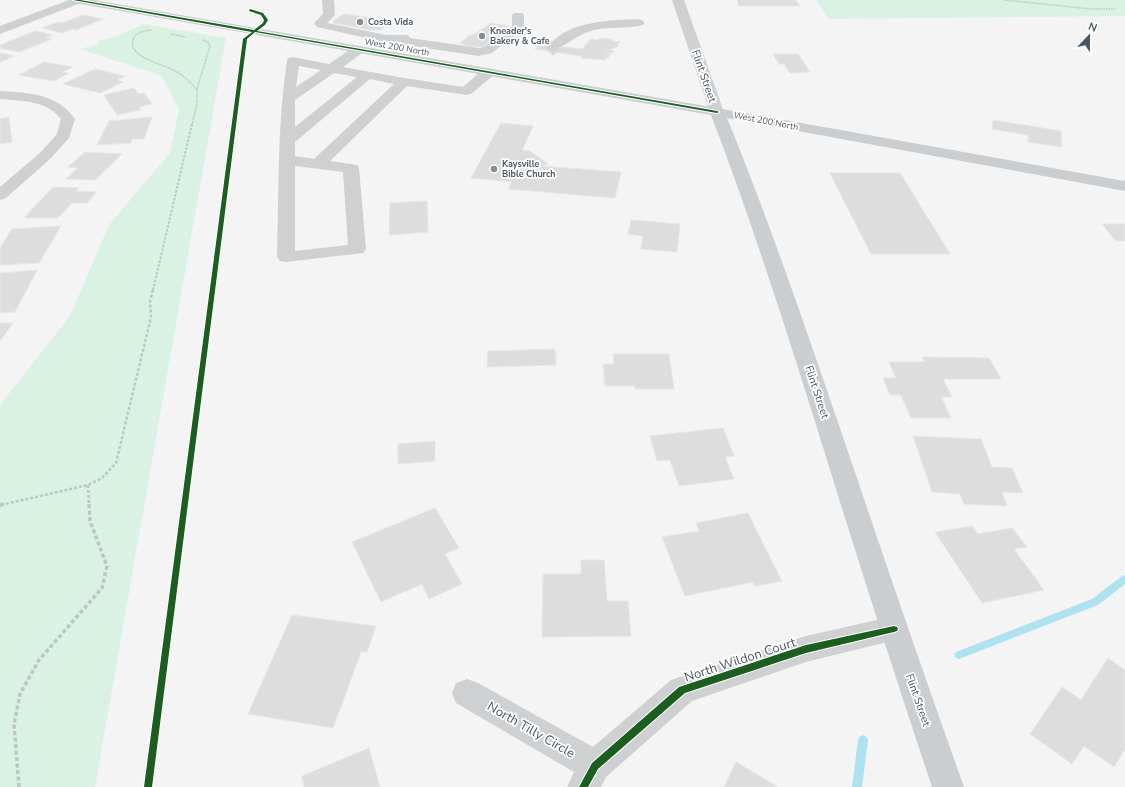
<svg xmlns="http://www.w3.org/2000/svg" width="1125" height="787" font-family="'Nunito Sans',sans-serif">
<rect width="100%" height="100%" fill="#f4f4f4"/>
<!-- green -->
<g fill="#d9f2e3">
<polygon points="816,0 1125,0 1125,16 829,19"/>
<polygon points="143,24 226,38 95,787 0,787 0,405 70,316 109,225 170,153 179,110 162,76 80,49 99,44 97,41 115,37"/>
</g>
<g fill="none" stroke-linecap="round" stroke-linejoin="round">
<!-- stream -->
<g fill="#aee2f0" fill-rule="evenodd">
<polygon points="1125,575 1125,584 1098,605 959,659 956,658 954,655 956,652 1092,599 1122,576"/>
<polygon points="863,735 867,737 868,740 862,787 852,787 858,740 859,737"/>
</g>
</g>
<!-- building -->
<g fill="#ddddde" stroke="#e5e6e7">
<polygon points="737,0 796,0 800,6 739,6"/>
<polygon points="344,14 394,21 380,30 370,30 334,23 333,21"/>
<polygon points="83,15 103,19 76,30 72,29 62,33 42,28 58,22 63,23"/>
<polygon points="491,23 509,26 483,47 468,46 460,43 470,35 473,35"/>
<polygon points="35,31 53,35 46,38 52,39 19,52 0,48 0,45"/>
<polygon points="600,38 610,39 613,40 612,41 620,42 617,45 619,45 617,47 608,50 614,51 612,53 605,53 610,54 608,56 610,56 604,60 581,58 581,56 535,49 540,44 582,49 591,39 598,40"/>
<polygon points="0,53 14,56 0,62"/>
<polygon points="773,54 798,54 810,72 790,73 784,64 779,64"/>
<polygon points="44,62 72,67 62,72 69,73 54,81 19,75"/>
<polygon points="95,69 125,76 117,80 123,82 100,93 63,84"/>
<polygon points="134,88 138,94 144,93 152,104 139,107 140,110 117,115 104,95"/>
<polygon points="9,117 12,142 0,144 0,119"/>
<polygon points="152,117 144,139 132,139 131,143 97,145 109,121"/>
<polygon points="993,120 1061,131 1062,147 1028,142 1028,135 992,129"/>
<polygon points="501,123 533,126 522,150 530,151 548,164 542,166 621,172 615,198 508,189 512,182 471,178"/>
<polygon points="85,152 122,154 95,180 66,179 78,168 68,167"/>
<polygon points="830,173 900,173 950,254 871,254"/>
<polygon points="53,187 79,188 76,191 97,192 87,203 72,203 58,218 24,218"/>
<polygon points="427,201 428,232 389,235 390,203"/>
<polygon points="631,220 680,224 677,252 641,249 643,236 628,234"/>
<polygon points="1102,224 1125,224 1125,241 1116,241"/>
<polygon points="61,226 39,263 0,265 0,248 12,229"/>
<polygon points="37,270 15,312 0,313 0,273"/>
<polygon points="0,323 13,323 0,341"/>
<polygon points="555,349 556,365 487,367 488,351"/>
<polygon points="613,354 669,354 674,389 635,389 635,386 605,386 603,364 614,364"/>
<polygon points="923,357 989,358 1001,379 943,379 952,397 941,397 951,418 911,418 901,395 890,395 883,378 896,378 889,362 925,362"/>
<polygon points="723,428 734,456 725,457 734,479 679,486 670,460 657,461 650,436"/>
<polygon points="913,436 981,439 992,467 1012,468 1023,493 1002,492 1007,506 964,504 960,494 932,492"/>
<polygon points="435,441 435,461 398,464 398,444"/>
<polygon points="435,508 459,548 445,554 462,584 429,599 422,584 381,602 352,542"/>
<polygon points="748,513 782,581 755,586 753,582 685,596 662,537 699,531 696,523"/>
<polygon points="972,526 978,534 1012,528 1027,547 1014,549 1044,590 982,603 935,532"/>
<polygon points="581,560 604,560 607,601 628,601 631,636 542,637 543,574 581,574"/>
<polygon points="292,615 376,626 367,652 361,652 333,728 248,714"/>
<polygon points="1108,658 1125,670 1125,749 1114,767 1084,746 1072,764 1030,734 1062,687 1081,700"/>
<polygon points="369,748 380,787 304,787 302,776"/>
<polygon points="736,762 778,787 724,787"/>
</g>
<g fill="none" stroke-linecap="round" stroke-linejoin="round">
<!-- minor-tunnel -->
<polyline stroke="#d2d4d7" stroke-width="12" stroke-dasharray="12 6" stroke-linecap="butt" points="549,51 556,45"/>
<!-- path-far3 -->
<g stroke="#bcc7c4" stroke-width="1.5" stroke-dasharray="1.5 1" stroke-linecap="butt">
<polyline points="1004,0 1091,9 1116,9"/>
<path d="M151,30C144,31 135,32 133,40C128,58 164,64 175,71C184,75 190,83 197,89"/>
<polyline points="171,34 186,37"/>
<polyline points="192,125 197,104 197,89 210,46 208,42 203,40"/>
</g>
<!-- path-far2 -->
<polyline stroke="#bcc7c4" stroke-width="2" stroke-dasharray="2.5 1.5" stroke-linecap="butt" points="153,290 192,124"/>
<!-- path-far1 -->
<g stroke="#bcc7c4" stroke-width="2.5" stroke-dasharray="3 2" stroke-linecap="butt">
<polyline points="88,485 89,505"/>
<polyline points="1,505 88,485 102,478 116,463 151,317 150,302 153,289"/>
</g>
<!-- path -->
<g stroke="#bcc7c4" stroke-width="3.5" stroke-dasharray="4 2.5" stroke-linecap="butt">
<polyline points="0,505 5,504"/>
<polyline points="19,787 14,724 20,694 39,660 102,588 107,566 90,521 89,504"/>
</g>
<!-- minor -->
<g fill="#ced0d2" fill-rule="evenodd">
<polygon points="69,0 85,0 83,2 73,6 0,34 0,26"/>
<polygon points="322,0 334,0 335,15 327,23 386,35 408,35 410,38 479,48 484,47 512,26 512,15 514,13 522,13 524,15 524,27 492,53 479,56 406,45 401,42 380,41 317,27 314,23 323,14"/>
<polygon points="672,0 684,0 724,112 722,115 717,116 712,115 710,112"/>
<path d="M639,19L643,21L645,23L643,25C624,30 604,25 585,33C574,37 562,50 552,48L550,45C567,21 612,20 639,19Z"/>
<path d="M358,46L362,47L364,50L362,53L343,67L404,78L463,87C472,80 482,67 494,70L496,73L471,94L466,95L407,86L330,161L357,165L359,168L366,249L363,253L286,262L280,261L277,257C279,191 277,126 287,61L288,58L293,57L329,64L354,47ZM299,66L321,70L296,87ZM334,73L357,77L295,127V100ZM370,79L394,84L314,159L295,156V142ZM295,166L343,172L348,245L295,251Z"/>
<path d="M0,91C29,93 57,93 75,119L69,138L51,158L6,198L0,200V187L41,152L57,134L61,119C46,100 22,101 0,99Z"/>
<polygon points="894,616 904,620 908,629 904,638 806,662 692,701 606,777 601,787 567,787 574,772 456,703 452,693 456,683 467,679 478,683 593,747 671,680 806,636"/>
</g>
<!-- major -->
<path fill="#caced1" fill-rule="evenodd" d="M69,0H94L717,108L1125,181V191L727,118C776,238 817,361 859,484C893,585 928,686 964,787H932C899,688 867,589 836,489C797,364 758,238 711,115L75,3Z"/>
<defs>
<g id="cycleway">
<polygon points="73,0 80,0 254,30 263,23 264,20 261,15 249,11 250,9 263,13 268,20 265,25 257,31 717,111 719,112 717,113 255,32 247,39 152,787 144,787 243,39 252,32"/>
<polygon points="894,626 897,627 898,629 897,631 894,632 806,653 685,693 598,769 588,787 579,787 592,763 679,687 806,645"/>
</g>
</defs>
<!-- cycleway casing -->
<use href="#cycleway" stroke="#fff" stroke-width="2"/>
<!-- cycleway -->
<use href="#cycleway" fill="#1b5e20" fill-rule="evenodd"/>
</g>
<!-- markers -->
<g fill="#868d94" stroke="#fff" stroke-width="1.5">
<circle cx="360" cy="22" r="4"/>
<circle cx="482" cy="36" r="4"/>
<circle cx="494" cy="169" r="4"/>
</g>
<g text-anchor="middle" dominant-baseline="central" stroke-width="3.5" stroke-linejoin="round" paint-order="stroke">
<!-- far-poi labels -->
<g font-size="9" font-weight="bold" fill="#4a5661" stroke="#fff" text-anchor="start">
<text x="368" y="22">Costa Vida</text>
<text x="490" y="31">Kneader's<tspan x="490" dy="10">Bakery &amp; Cafe</tspan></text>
<text x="502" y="164">Kaysville<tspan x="502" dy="10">Bible Church</tspan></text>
</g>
<!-- far-street labels -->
<g font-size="9" fill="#4a5661" stroke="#fff">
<text transform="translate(397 47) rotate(10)">West 200 North</text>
<text transform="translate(766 121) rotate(11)">West 200 North</text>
</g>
<!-- street labels -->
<g font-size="11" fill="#4a5661" stroke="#fff">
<text transform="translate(704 76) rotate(71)">Flint Street</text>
<text transform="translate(817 392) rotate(72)">Flint Street</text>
<text transform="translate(918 700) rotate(71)">Flint Street</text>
</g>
<!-- near-street labels -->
<g font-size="13" fill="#4a5661" stroke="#fff">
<text transform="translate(740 660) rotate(-18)">North Wildon Court</text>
<text transform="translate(531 730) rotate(30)">North Tilly Circle</text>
</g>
</g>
<!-- north arrow -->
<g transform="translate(1089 36) rotate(22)" stroke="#ffffff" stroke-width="3" paint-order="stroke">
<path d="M0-3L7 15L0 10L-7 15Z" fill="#4a5661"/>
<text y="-6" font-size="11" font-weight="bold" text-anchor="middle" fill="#4a5661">N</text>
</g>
</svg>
